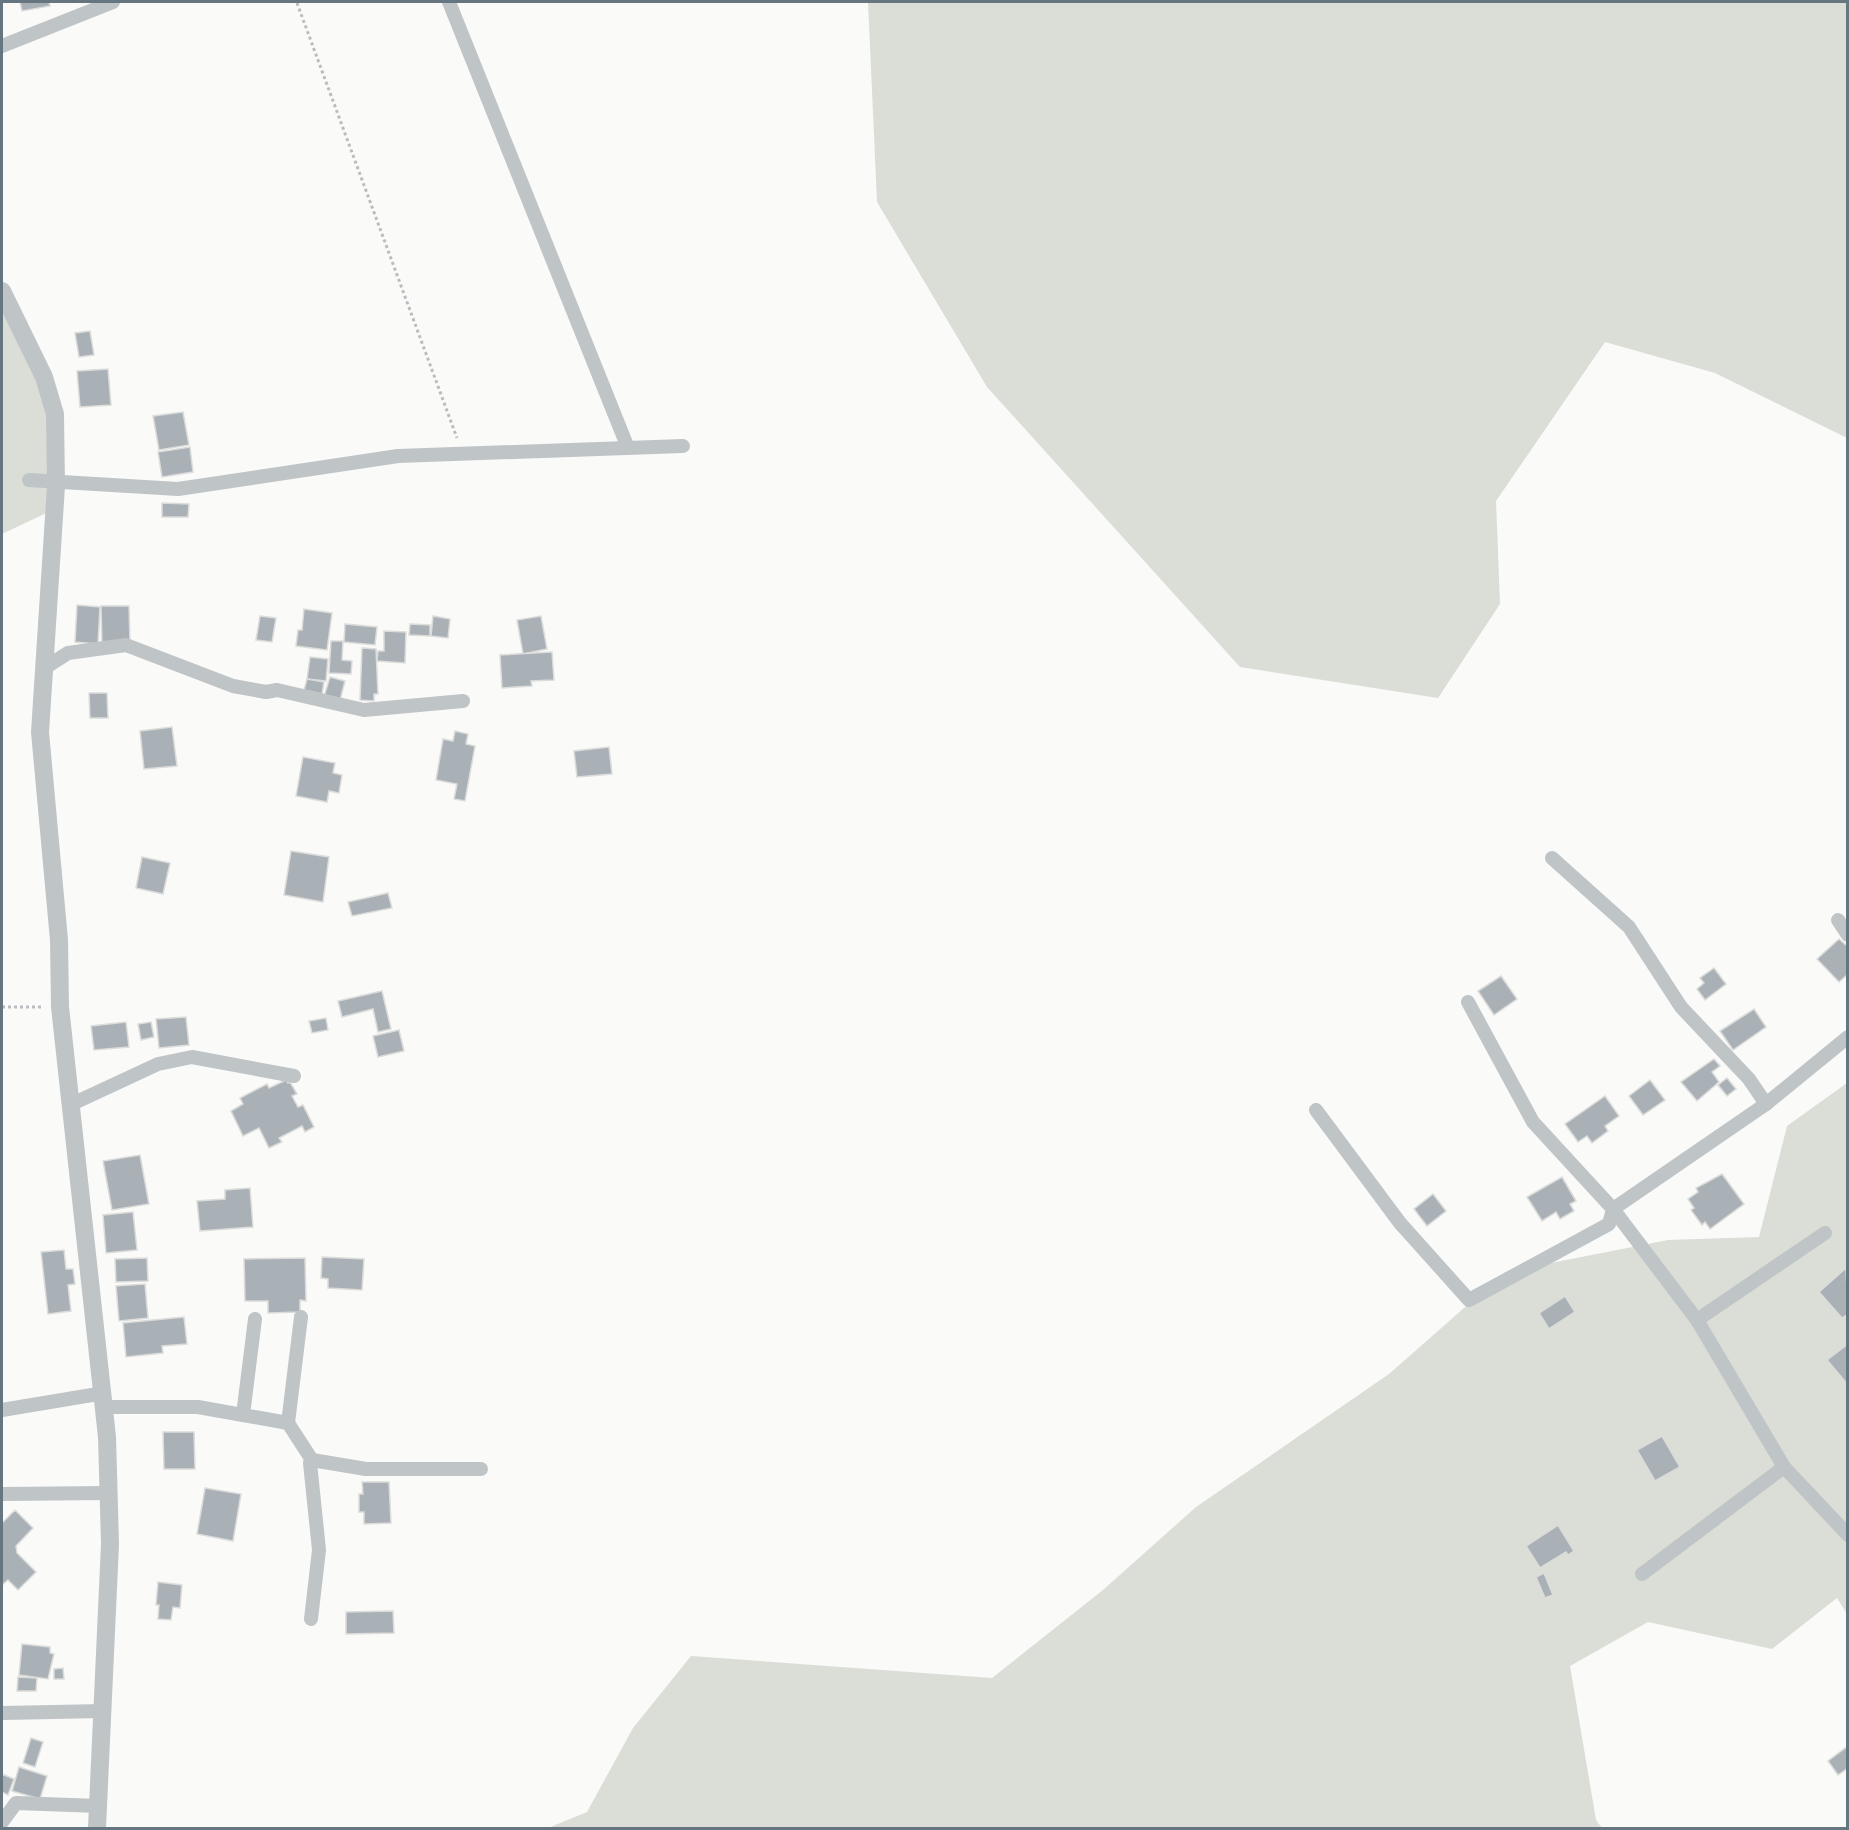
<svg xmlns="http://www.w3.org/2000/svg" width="1849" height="1830" font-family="Karla,sans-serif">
<rect width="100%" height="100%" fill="#fafaf8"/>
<!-- green -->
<g fill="#daded7">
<polygon points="868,2 1847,2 1847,438 1715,373 1605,342 1496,501 1500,604 1438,698 1240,667 987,387 877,202"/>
<polygon points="2,288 40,356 57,508 2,534"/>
<polygon points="1847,1083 1847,1614 1837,1598 1772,1649 1648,1622 1570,1666 1596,1820 1602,1828 548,1828 587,1812 633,1728 691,1656 992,1678 1103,1590 1196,1507 1389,1374 1505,1272 1668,1240 1759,1237 1787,1126"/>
</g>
<!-- building -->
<g fill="#a9b1b7" stroke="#dcdcda" stroke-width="1.5">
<polygon points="20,2 49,2 50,6 22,11"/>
<polygon points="90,331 94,355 79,357 75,333"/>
<polygon points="108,369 111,405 80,407 77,371"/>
<polygon points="183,412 189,445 159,450 153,416"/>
<polygon points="190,447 193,472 162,477 158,452"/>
<polygon points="162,503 189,504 188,517 162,517"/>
<polygon points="77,605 100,607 98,644 75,642"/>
<polygon points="101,606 129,606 130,643 102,643"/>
<polygon points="304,609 332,613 327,650 296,646 298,630 302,630"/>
<polygon points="260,616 276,618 272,642 256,640"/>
<polygon points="433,616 450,619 448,638 431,636"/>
<polygon points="541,616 547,649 523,654 517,620"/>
<polygon points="345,624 377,627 375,645 344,642"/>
<polygon points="410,624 430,625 430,636 409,635"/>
<polygon points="384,631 406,632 405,663 377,661 378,651 384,651"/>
<polygon points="331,641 343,641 342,660 352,661 351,674 329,673"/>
<polygon points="362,648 376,649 378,694 374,694 374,701 360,700"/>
<polygon points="552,652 554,680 531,681 532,686 502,688 500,655"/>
<polygon points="310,657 328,659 326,681 307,679"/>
<polygon points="330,677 345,681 339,704 323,700"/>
<polygon points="307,679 324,682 322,694 304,690"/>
<polygon points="89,693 107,693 108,718 90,718"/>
<polygon points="172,727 177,766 144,769 140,731"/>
<polygon points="455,731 468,734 466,744 475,746 465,801 454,799 457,784 436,780 443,739 453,741"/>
<polygon points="609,747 612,774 577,777 574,751"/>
<polygon points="303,757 335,763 333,773 342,775 339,793 329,791 327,802 296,796"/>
<polygon points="291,851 329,857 323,902 284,895"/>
<polygon points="142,857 170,863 163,894 136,888"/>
<polygon points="388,893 392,908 352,916 348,902"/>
<polygon points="1839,939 1848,947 1848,974 1839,982 1817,959"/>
<polygon points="1714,968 1726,984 1705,1000 1697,989 1704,983 1700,978"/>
<polygon points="1501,976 1517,999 1494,1015 1478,991"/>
<polygon points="382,991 391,1029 378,1032 373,1009 342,1017 338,1001"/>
<polygon points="1754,1009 1766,1027 1733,1050 1720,1031"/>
<polygon points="186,1017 189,1045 159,1048 156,1019"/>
<polygon points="326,1018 328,1030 312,1033 309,1021"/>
<polygon points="126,1022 129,1047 94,1050 91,1026"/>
<polygon points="151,1022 154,1037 141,1040 138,1024"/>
<polygon points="399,1030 404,1051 378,1057 373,1036"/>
<polygon points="1714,1059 1720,1066 1712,1072 1719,1082 1697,1101 1681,1082"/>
<polygon points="1727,1078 1736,1089 1727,1096 1718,1085"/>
<polygon points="286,1080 288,1083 290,1082 297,1094 292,1096 298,1107 303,1105 314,1127 305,1132 302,1126 279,1138 282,1142 269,1148 259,1128 243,1136 231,1111 243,1104 240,1098 267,1084 269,1088"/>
<polygon points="1650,1080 1665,1100 1643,1115 1629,1096"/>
<polygon points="1605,1096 1619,1116 1605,1126 1608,1131 1592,1143 1587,1136 1578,1142 1565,1124"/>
<polygon points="140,1155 149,1204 112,1210 103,1161"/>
<polygon points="1722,1174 1744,1204 1710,1229 1705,1222 1702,1225 1691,1210 1694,1208 1688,1199 1698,1192 1696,1188"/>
<polygon points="1562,1177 1576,1201 1570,1204 1574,1211 1560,1219 1556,1212 1542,1221 1527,1197"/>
<polygon points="250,1188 253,1227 200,1231 197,1201 225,1199 225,1190"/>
<polygon points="1433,1194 1446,1211 1427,1226 1414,1209"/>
<polygon points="133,1212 137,1250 106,1253 103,1215"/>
<polygon points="64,1250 66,1269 73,1269 75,1284 68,1285 71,1311 48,1314 41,1252"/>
<polygon points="322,1257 364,1259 362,1290 328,1288 328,1279 321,1278"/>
<polygon points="147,1258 148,1281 116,1282 115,1259"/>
<polygon points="305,1258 306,1301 300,1300 300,1312 268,1313 268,1301 245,1301 244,1259"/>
<polygon points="1846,1268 1848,1314 1842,1318 1819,1292"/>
<polygon points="145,1284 148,1318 119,1321 116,1286"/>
<polygon points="1565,1296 1575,1312 1549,1329 1539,1313"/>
<polygon points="184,1317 187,1344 162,1346 163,1353 126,1357 123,1323"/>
<polygon points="1848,1344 1848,1385 1827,1360"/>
<polygon points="163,1432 194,1432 195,1469 164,1469"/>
<polygon points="1662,1436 1680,1467 1655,1481 1637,1450"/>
<polygon points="362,1482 389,1482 391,1523 364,1524 364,1512 359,1512 359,1494 363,1494"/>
<polygon points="205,1488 241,1494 233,1541 197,1534"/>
<polygon points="15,1510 33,1528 16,1546 17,1553 36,1572 18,1590 8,1580 2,1585 2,1523"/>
<polygon points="1558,1525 1574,1551 1568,1555 1566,1552 1540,1568 1526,1546"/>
<polygon points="1544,1573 1553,1595 1545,1598 1536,1577"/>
<polygon points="158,1582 182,1585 180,1608 173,1607 171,1620 158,1619 159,1605 156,1605"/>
<polygon points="393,1611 394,1633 346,1634 346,1612"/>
<polygon points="22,1644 50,1647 50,1653 54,1654 48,1679 19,1675"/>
<polygon points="63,1668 64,1679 54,1679 54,1669"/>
<polygon points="18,1677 37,1678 36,1691 17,1691"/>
<polygon points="31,1738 43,1742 35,1767 23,1763"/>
<polygon points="1848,1746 1848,1768 1838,1775 1828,1761"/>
<polygon points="19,1767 47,1776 40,1799 12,1791"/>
<polygon points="2,1774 14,1779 8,1795 2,1792"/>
</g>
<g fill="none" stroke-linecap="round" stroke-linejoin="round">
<!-- path -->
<g stroke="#babdc0" stroke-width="3" stroke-dasharray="3 3" stroke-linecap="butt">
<polyline points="297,3 457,438"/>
<polyline points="2,1007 43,1007"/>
</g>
<!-- minor -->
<g stroke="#bfc4c7" stroke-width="14">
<polyline points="449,2 628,448"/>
<polyline points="2,46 113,2"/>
<polyline points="29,480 178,489 398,456 683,446"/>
<polyline points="43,669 68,653 126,645 233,686 266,692 277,690 364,710 463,701"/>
<polyline points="1838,920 1848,935"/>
<polyline points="1468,1002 1533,1122 1613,1209 1697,1320 1784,1467 1848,1535"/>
<polyline points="72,1104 158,1064 192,1057 294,1076"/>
<polyline points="1766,1104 1848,1037"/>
<polyline points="1316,1110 1400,1223 1469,1300 1609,1224 1613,1209 1766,1104 1749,1079 1681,1007 1629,927 1552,858"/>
<polyline points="1697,1320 1825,1233"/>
<polyline points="105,1407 198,1407 288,1423 301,1317"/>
<polyline points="2,1410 104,1393"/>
<polyline points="243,1415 255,1319"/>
<polyline points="288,1423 312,1460 310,1463 319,1550 311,1619"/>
<polyline points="312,1460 366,1469 481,1469"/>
<polyline points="2,1494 108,1493"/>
<polyline points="1642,1574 1784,1467"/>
<polyline points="2,1713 104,1711"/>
<polyline points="2,1822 16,1803 98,1806"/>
</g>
<!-- tertiary -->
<polyline stroke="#bfc4c7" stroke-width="18" points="2,291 44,377 55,414 56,486 40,732 59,940 60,1007 107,1437 110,1544 97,1828"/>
</g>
<!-- border -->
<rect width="1849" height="1830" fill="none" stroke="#667681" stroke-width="6"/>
</svg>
